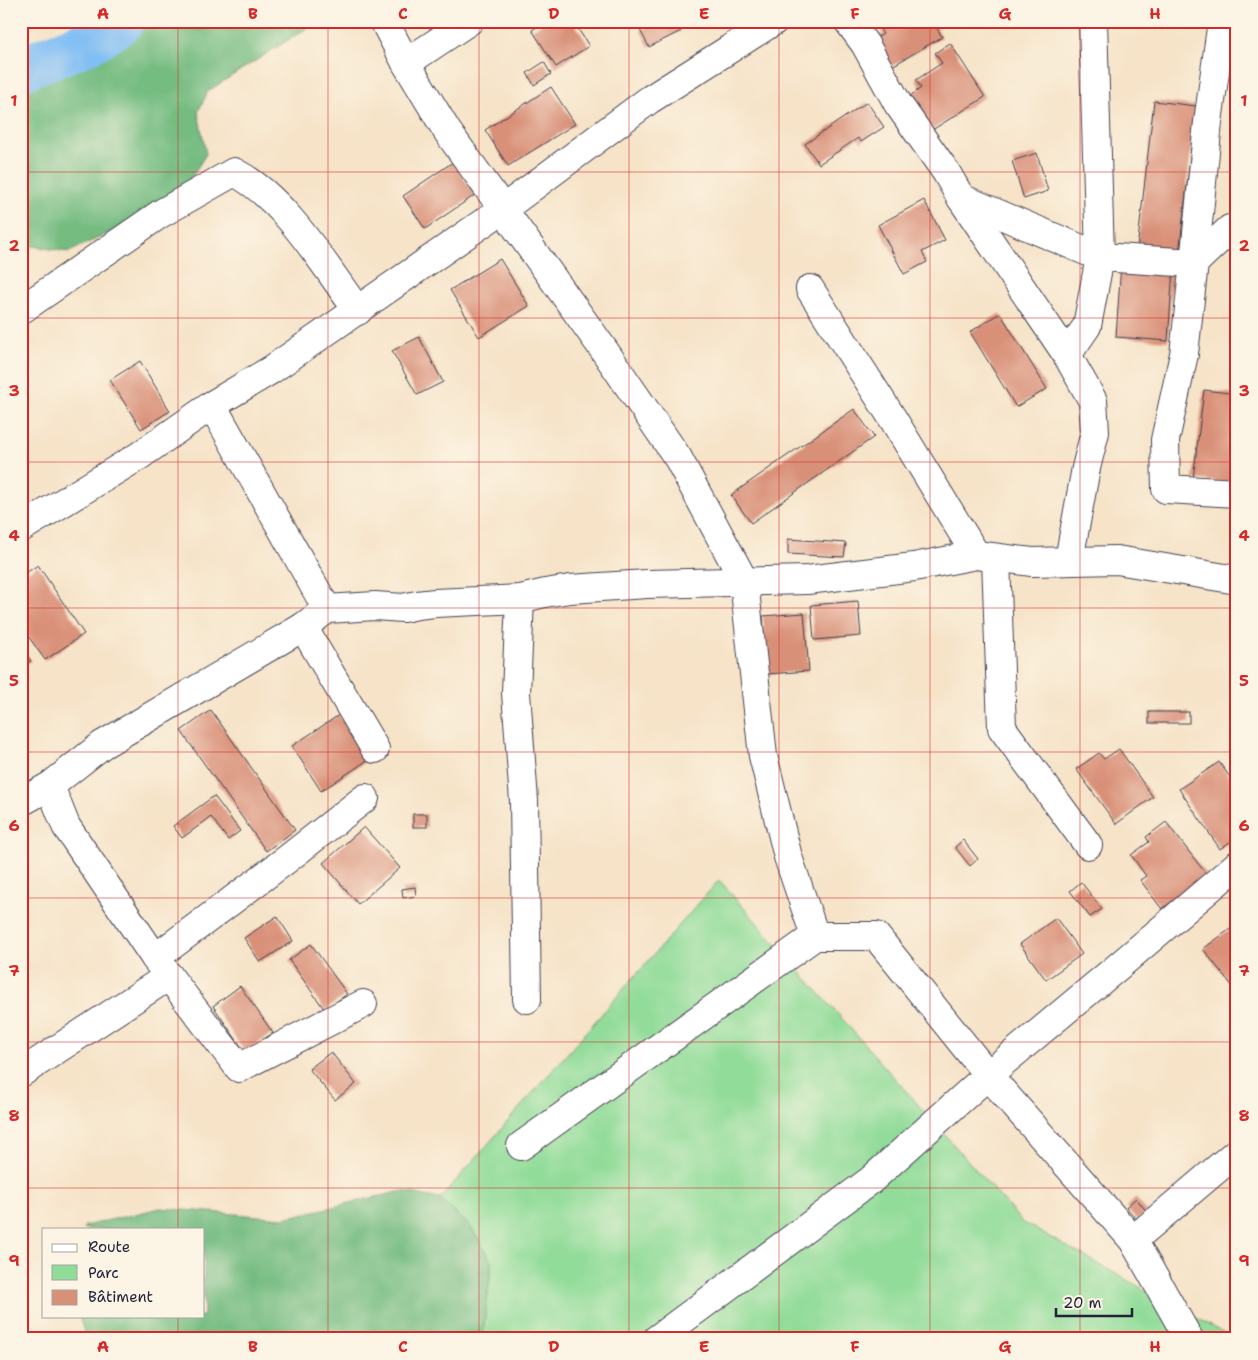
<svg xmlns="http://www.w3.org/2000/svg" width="1258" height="1360" font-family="'Shantell Sans',sans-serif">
<rect width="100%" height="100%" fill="#fcf5e5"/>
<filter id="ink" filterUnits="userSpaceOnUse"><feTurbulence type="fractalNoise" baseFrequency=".02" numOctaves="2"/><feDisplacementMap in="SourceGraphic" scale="10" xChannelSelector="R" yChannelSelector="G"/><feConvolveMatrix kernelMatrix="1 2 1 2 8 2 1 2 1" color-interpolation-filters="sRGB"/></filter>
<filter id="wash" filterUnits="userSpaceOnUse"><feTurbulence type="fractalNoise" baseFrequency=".0096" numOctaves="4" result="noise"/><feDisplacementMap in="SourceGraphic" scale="20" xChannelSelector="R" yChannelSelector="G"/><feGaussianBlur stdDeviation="1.12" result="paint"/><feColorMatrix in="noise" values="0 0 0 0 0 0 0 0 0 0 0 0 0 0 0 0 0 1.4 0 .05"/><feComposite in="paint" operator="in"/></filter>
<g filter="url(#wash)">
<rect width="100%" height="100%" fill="#f6e3c8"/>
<!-- green -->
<polygon fill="#91dc99" stroke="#5a7f6a" points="719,880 1022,1222 1234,1339 482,1339 492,1262 470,1226 440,1199"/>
<!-- forest -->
<g fill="#74bc81" stroke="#4b6f5e">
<polygon points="78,21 313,21 307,28 208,91 198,112 206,154 177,200 69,252 26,245 21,242 21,54 66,39"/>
<polygon points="402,1191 440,1199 470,1226 492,1262 482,1339 86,1339 79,1316 204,1316 204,1229 83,1229 85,1226 160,1208 284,1218"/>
</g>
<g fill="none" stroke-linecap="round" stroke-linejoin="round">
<!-- river -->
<path stroke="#80bef4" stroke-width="45" d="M21,69L26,66C59,54 94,43 122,21"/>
</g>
<g id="blocks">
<!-- building -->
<g fill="#d99078">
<polygon points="546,21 573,21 589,46 556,67 532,30"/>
<polygon points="657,21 676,21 681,31 649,47 640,30"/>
<polygon points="875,21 933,21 942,37 887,69 871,41 883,34"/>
<polygon points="950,43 985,97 932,130 910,96 921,88 916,80 942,63 935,53"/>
<polygon points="544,62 551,74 534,85 527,73"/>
<polygon points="551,87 575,124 508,166 485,130"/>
<polygon points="1154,101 1196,106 1179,254 1137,250"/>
<polygon points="867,102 884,127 861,142 858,138 819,164 805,144"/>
<polygon points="1037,153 1048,191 1024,199 1012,161"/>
<polygon points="453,162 475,195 425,229 403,196"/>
<polygon points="924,200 945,240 922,252 927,262 904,274 878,225"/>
<polygon points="500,259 529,306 479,337 450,290"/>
<polygon points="1121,264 1173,268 1168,341 1116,337"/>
<polygon points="1000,313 1047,389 1016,407 970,332"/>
<polygon points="419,337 443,382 417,395 392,351"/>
<polygon points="140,361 170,411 141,429 110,380"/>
<polygon points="1204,390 1237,394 1237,484 1193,479"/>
<polygon points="854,409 874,437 751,523 731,495"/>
<polygon points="788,539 846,543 844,557 788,554"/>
<polygon points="38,565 84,634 45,660 21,626 21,576"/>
<polygon points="858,601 861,636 814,640 811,605"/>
<polygon points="804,613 809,671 767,674 763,616"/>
<polygon points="21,646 31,661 21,667"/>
<polygon points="211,710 295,830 266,851 181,731"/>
<rect x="1149" y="712" width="40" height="11"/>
<polygon points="339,715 368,760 321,791 292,746"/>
<polygon points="1119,749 1153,797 1116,824 1076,769 1099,753 1104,759"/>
<polygon points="1219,762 1237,787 1237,837 1220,849 1179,789"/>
<polygon points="214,796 240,831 228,840 211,817 182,838 173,826"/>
<rect x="413" y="814" width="14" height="13"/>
<polygon points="1166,822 1207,875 1162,909 1140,880 1146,876 1131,855 1149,842 1146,837"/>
<polygon points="364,827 400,868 358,904 323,863"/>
<polygon points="963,840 978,859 970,866 955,847"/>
<polygon points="1081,882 1102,909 1090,917 1070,891"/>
<polygon points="415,887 416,896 403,898 402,889"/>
<polygon points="277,916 293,941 260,962 244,938"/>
<polygon points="1056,918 1082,954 1046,980 1020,944"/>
<polygon points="1237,924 1237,992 1203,949"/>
<polygon points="311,944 347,994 325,1010 289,960"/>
<polygon points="240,986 273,1033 245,1052 213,1006"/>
<polygon points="331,1052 356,1084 335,1100 309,1069"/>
<polygon points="1136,1198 1147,1212 1137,1220 1126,1207"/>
</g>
</g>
</g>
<g filter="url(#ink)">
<use href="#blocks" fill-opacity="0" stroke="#423f50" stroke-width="1"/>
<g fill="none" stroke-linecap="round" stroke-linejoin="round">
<defs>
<g id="minor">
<polyline points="384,21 406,63"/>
<polyline points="469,21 406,63 447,131 604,350 678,458 744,581 763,756 788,857 815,936 521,1146"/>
<polyline points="848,21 865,44 898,104 946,172 961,198 1067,355 1093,401 1095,432 1086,468 1069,560"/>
<polyline points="1221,28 1208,122 1194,263 1184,354 1165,440 1166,489 1237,493"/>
<polyline points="961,198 1100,257 1194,263 1230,229 1237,230"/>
<polyline points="810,289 893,419 976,555"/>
<path d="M21,310L160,214L234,172C285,198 324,265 358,311"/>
<polyline points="1067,355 1087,326 1100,257 1093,21"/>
<polyline points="212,405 327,609"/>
<polyline points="21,528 139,456 212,405 271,370 503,209 649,100 774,21"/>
<polyline points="996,558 1002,728 1088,845"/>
<polyline points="520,599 516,693 524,801 527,999"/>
<polyline points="303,627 375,749"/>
<polyline points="50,786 66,826 155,958 239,1068 363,1004"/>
<polyline points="21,802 50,786 102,745 303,627 327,609 375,606 403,608 417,605 435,603 520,599 545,593 570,589 647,584 807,580 914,567 976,555 1032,562 1117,560 1237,580"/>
<polyline points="815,936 876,936 988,1075 1133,1240 1189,1339"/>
<polyline points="155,958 286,860 365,798"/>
<polyline points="21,1073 169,976"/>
<polyline points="1133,1240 1237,1152"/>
<polyline points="657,1339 871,1180 988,1075 1120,965 1237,865"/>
</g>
</defs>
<!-- minor casing -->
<use href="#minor" stroke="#423f50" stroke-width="30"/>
<!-- minor -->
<use href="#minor" stroke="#fff" stroke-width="28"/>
</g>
</g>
<!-- grid -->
<path fill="none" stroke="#d62828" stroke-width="1" stroke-opacity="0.55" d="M178,21V1229M328,21V1339M479,21V1339M629,21V1339M779,21V1339M930,21V1339M1080,21V1339M21,172H1237M21,318H1237M21,462H1237M21,608H1237M21,752H1237M21,898H1237M21,1042H1237M21,1188H1237M178,1316V1339"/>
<!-- margin -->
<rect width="1258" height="1360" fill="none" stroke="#fcf5e5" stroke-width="55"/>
<!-- legend -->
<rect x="42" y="1228" width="162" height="90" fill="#fcf5e5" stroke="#a5a1a1"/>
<rect x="52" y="1244" width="25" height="8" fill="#ffffff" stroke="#a5a1a1"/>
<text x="88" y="1252" font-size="15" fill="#22223b">Route</text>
<rect x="52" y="1265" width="25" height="15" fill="#91dc99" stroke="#a5a1a1"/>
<text x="88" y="1278" font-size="15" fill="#22223b">Parc</text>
<rect x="52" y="1290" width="25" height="15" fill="#d99078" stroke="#a5a1a1"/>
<text x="88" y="1302" font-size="15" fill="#22223b">Bâtiment</text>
<!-- scale -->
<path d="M1056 1308v8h76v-8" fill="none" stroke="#22223b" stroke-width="2.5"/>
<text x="1063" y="1308" font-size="15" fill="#22223b" stroke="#fcf5e5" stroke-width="4" paint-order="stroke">20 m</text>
<rect x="28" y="28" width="1202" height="1304" fill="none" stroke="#d62828" stroke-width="2"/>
<g font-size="16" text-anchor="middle" font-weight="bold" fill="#d62828">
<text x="103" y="19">A</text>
<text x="253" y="19">B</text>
<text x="403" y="19">C</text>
<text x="554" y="19">D</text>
<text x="704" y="19">E</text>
<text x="855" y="19">F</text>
<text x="1005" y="19">G</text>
<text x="1155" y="19">H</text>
<text x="14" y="106">1</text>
<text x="1244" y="106">1</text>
<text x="14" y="251">2</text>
<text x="1244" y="251">2</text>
<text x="14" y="396">3</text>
<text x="1244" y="396">3</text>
<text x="14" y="541">4</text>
<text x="1244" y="541">4</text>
<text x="14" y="686">5</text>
<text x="1244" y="686">5</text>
<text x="14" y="831">6</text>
<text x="1244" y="831">6</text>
<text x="14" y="976">7</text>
<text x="1244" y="976">7</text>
<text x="14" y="1121">8</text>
<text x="1244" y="1121">8</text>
<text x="14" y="1266">9</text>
<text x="1244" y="1266">9</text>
<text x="103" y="1352">A</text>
<text x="253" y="1352">B</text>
<text x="403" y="1352">C</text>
<text x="554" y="1352">D</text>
<text x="704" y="1352">E</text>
<text x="855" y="1352">F</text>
<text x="1005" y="1352">G</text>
<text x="1155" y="1352">H</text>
</g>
</svg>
